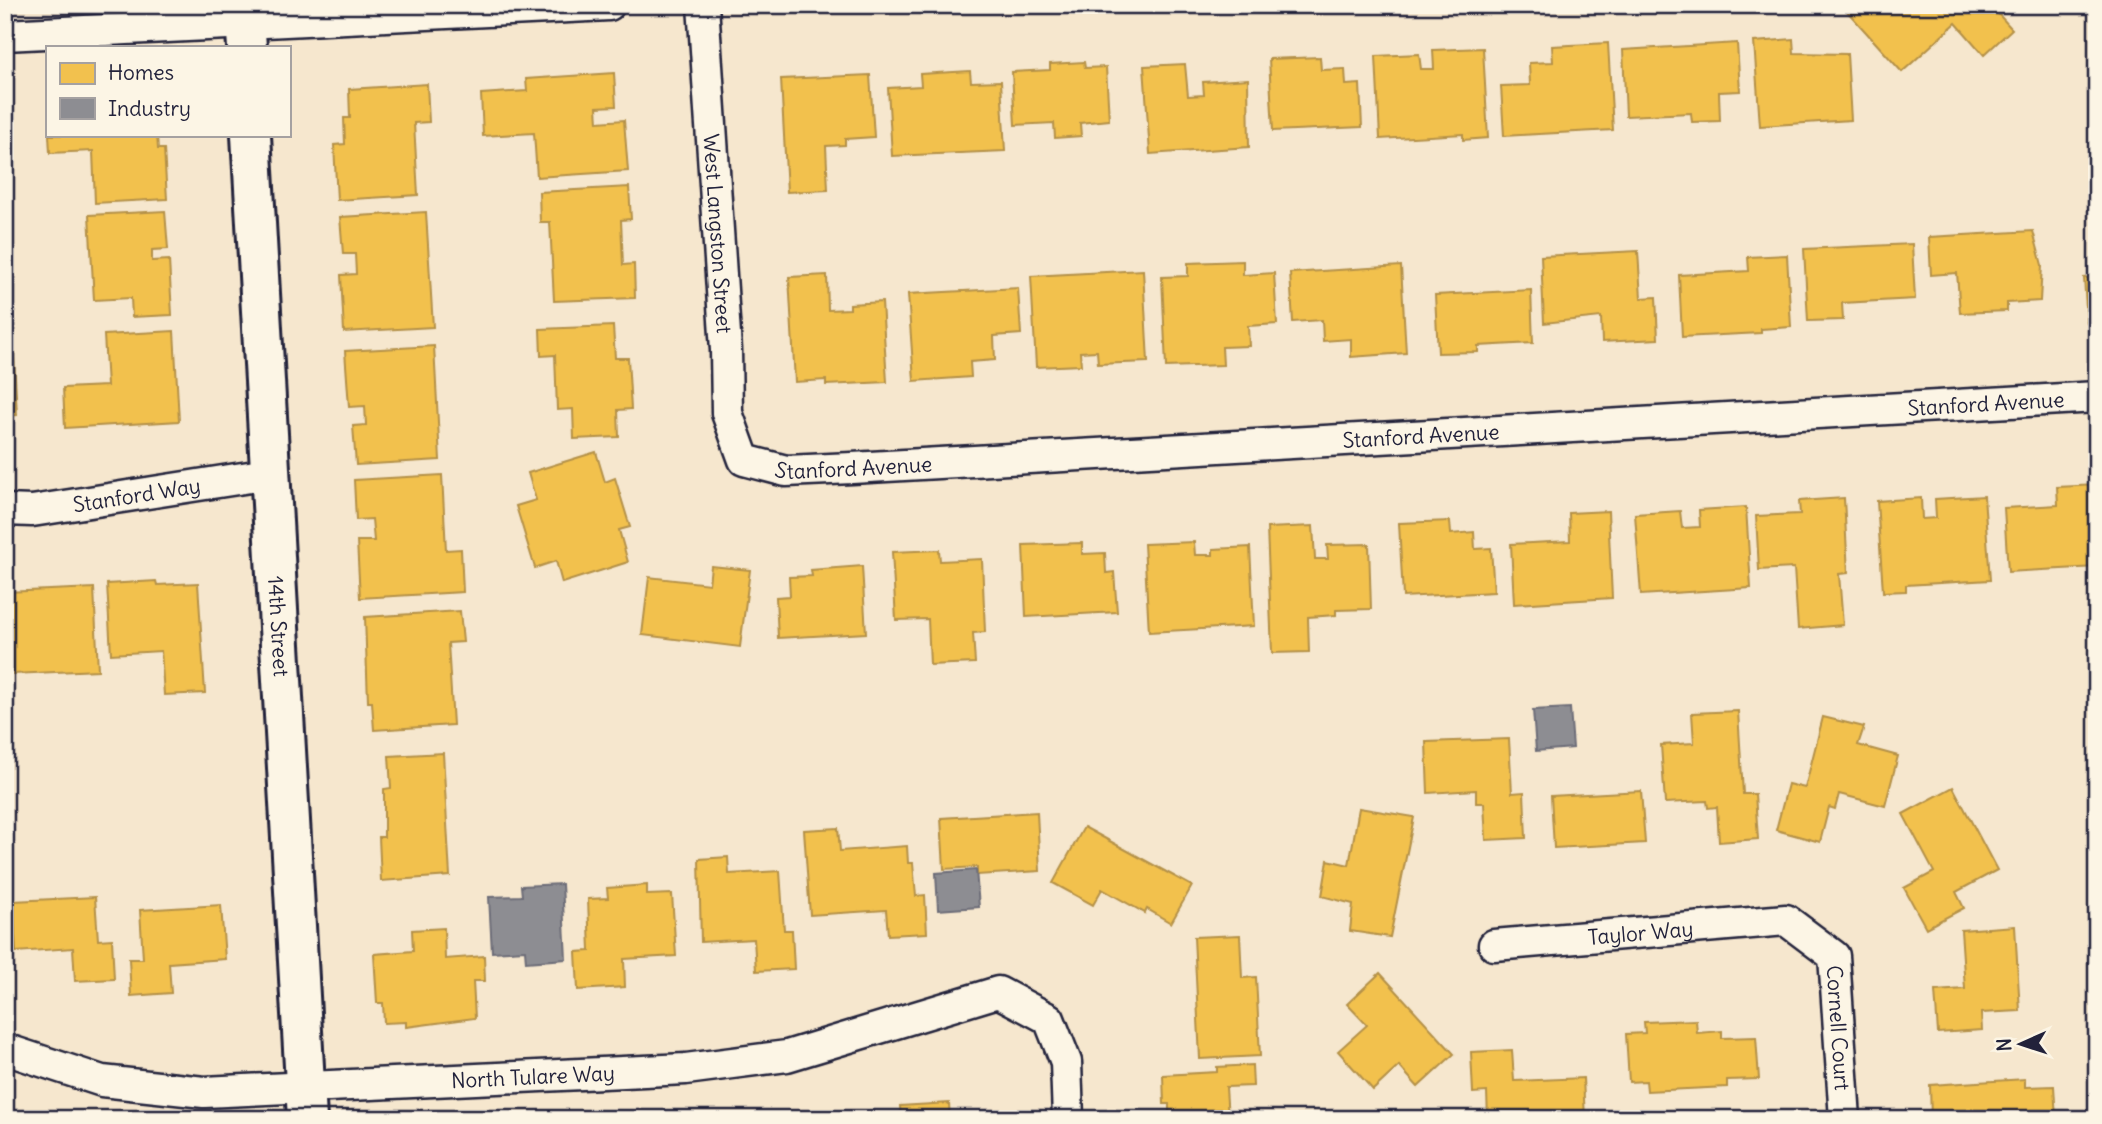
<svg xmlns="http://www.w3.org/2000/svg" width="2102" height="1124" font-family="Delius,sans-serif">
<rect width="100%" height="100%" fill="#f6e7ce"/>
<filter id="ink" filterUnits="userSpaceOnUse"><feTurbulence type="fractalNoise" baseFrequency=".0143" numOctaves="2"/><feDisplacementMap in="SourceGraphic" scale="14" xChannelSelector="R" yChannelSelector="G"/><feConvolveMatrix kernelMatrix="1 2 1 2 8 2 1 2 1" color-interpolation-filters="sRGB"/></filter>
<g filter="url(#ink)">
<!-- homes -->
<g fill="#f2c14e" stroke="#b49148" stroke-width="2">
<polygon points="1849,5 1951,5 1954,9 1959,5 1990,5 2012,29 1984,55 1956,23 1902,72 1845,9"/>
<polygon points="1793,39 1794,53 1847,54 1851,120 1760,126 1754,42"/>
<polygon points="1608,43 1613,130 1504,136 1501,86 1530,85 1529,63 1553,62 1552,46"/>
<polygon points="1737,43 1740,91 1719,92 1720,121 1692,122 1691,113 1626,116 1623,50"/>
<polygon points="1483,48 1488,138 1463,140 1463,134 1380,139 1376,56 1419,54 1421,69 1434,69 1433,50"/>
<polygon points="1320,57 1321,70 1345,69 1346,85 1360,84 1362,127 1273,131 1269,59"/>
<polygon points="1084,62 1085,68 1106,67 1109,120 1080,123 1081,136 1055,138 1054,123 1015,125 1012,72 1050,70 1050,64"/>
<polygon points="1185,64 1188,96 1204,95 1203,82 1248,79 1249,147 1150,154 1144,66"/>
<polygon points="970,71 971,82 1001,81 1005,151 892,156 888,88 921,86 920,74"/>
<polygon points="614,73 616,106 597,107 598,122 624,120 628,171 537,177 534,133 483,136 481,94 527,91 526,79"/>
<polygon points="870,75 874,137 845,139 845,145 826,146 828,190 787,192 781,79"/>
<polygon points="427,84 429,122 414,123 418,195 337,200 334,145 345,144 344,118 350,118 349,89"/>
<polygon points="49,135 157,135 158,149 164,149 167,199 95,203 93,151 50,153"/>
<polygon points="629,187 631,219 621,220 623,265 634,264 635,298 554,301 550,222 540,222 539,192"/>
<polygon points="165,211 168,249 152,250 152,261 169,260 172,315 132,317 131,298 94,300 89,215"/>
<polygon points="426,212 433,327 344,332 341,275 356,274 355,254 343,254 340,217"/>
<polygon points="2033,231 2042,265 2040,301 2007,303 2007,311 1960,313 1957,273 1931,275 1929,237"/>
<polygon points="1912,244 1915,299 1842,303 1843,320 1808,321 1804,249"/>
<polygon points="1638,251 1641,298 1656,297 1658,339 1602,342 1601,317 1544,323 1541,256"/>
<polygon points="1787,255 1791,327 1761,329 1761,333 1682,337 1679,275 1749,271 1748,257"/>
<polygon points="1243,261 1243,275 1274,273 1277,324 1248,326 1249,346 1222,347 1223,365 1166,367 1162,277 1188,276 1188,263"/>
<polygon points="1401,266 1406,353 1351,357 1351,339 1323,341 1322,320 1293,322 1290,273"/>
<polygon points="1143,270 1148,362 1098,364 1097,351 1080,352 1081,365 1036,367 1031,276"/>
<polygon points="827,275 828,310 850,309 850,304 882,302 887,382 826,385 826,380 795,382 789,277"/>
<polygon points="2097,277 2097,323 2087,323 2084,278"/>
<polygon points="1018,288 1021,334 994,336 995,360 970,362 971,377 914,381 908,294"/>
<polygon points="1531,290 1533,343 1478,346 1478,352 1438,353 1435,295"/>
<polygon points="613,326 615,358 628,358 631,409 618,410 619,437 574,439 573,409 557,410 555,355 541,356 540,329"/>
<polygon points="174,331 179,421 65,428 63,388 107,386 104,335"/>
<polygon points="5,338 13,338 17,415 5,416"/>
<polygon points="434,346 440,460 356,465 353,426 366,425 365,406 349,407 345,351"/>
<polygon points="596,452 605,482 615,478 630,527 619,530 628,562 562,583 556,561 535,568 516,506 536,500 528,473"/>
<polygon points="442,475 446,550 461,549 463,592 360,598 357,541 374,541 372,519 356,520 354,480"/>
<polygon points="2097,485 2097,567 2008,572 2004,508 2058,505 2057,487"/>
<polygon points="1984,496 1990,580 1906,585 1906,591 1883,592 1877,501 1921,498 1922,519 1936,518 1935,499"/>
<polygon points="1844,498 1848,573 1839,574 1843,625 1798,629 1794,568 1759,570 1756,516 1800,514 1799,501"/>
<polygon points="1746,507 1751,588 1641,595 1635,514 1680,511 1682,528 1700,527 1699,510"/>
<polygon points="1608,511 1612,598 1514,604 1511,544 1570,541 1569,513"/>
<polygon points="1450,521 1451,534 1474,532 1475,549 1491,548 1494,592 1403,597 1399,523"/>
<polygon points="1313,526 1315,559 1328,559 1327,545 1369,544 1371,609 1336,610 1336,615 1308,617 1309,652 1272,653 1267,528"/>
<polygon points="1194,542 1195,555 1213,555 1213,549 1250,547 1254,626 1149,632 1144,544"/>
<polygon points="1082,543 1082,554 1105,553 1106,573 1114,572 1117,612 1026,617 1023,545"/>
<polygon points="939,550 940,561 982,559 985,632 973,633 975,663 930,665 928,619 896,620 892,552"/>
<polygon points="711,566 750,570 740,647 642,635 649,577 709,584"/>
<polygon points="862,566 866,633 778,638 776,597 790,596 789,577 812,576 811,570"/>
<polygon points="156,581 157,585 198,583 205,693 164,695 161,651 111,654 107,584"/>
<polygon points="94,588 98,670 13,674 10,638 5,638 5,592"/>
<polygon points="460,611 463,642 448,643 453,725 374,730 372,702 368,702 365,617"/>
<polygon points="1738,711 1743,794 1755,794 1758,839 1719,842 1717,807 1708,808 1707,801 1665,803 1661,745 1694,743 1692,713"/>
<polygon points="1823,717 1864,727 1858,745 1898,756 1885,806 1839,794 1835,809 1829,807 1820,842 1776,830 1788,784 1805,788"/>
<polygon points="1509,739 1512,793 1524,792 1526,838 1486,840 1484,803 1476,803 1476,790 1428,793 1426,742"/>
<polygon points="443,753 450,876 381,881 379,837 384,837 384,789 391,788 389,756"/>
<polygon points="1953,787 1997,870 1956,892 1964,908 1926,928 1904,888 1934,872 1903,814"/>
<polygon points="1641,791 1645,843 1554,848 1551,796"/>
<polygon points="1359,808 1414,817 1390,937 1350,931 1353,904 1322,896 1328,860 1349,865"/>
<polygon points="1037,812 1040,871 977,875 977,867 944,869 941,818"/>
<polygon points="1084,827 1192,886 1171,923 1147,909 1145,913 1102,889 1093,905 1053,883"/>
<polygon points="838,828 840,851 907,846 908,863 913,863 916,896 925,895 927,933 888,935 886,910 810,915 804,830"/>
<polygon points="728,857 729,874 780,871 784,930 792,930 794,969 756,971 754,939 701,942 699,859"/>
<polygon points="647,885 647,895 672,894 676,956 624,959 625,987 578,990 576,952 590,951 588,899 608,898 607,888"/>
<polygon points="95,897 98,940 112,939 114,979 75,981 73,948 16,952 13,901"/>
<polygon points="221,905 225,959 169,963 171,993 131,996 129,959 143,959 140,910"/>
<polygon points="2015,926 2020,1011 1981,1013 1982,1030 1938,1033 1935,991 1965,989 1961,930"/>
<polygon points="444,928 445,959 484,956 485,981 473,981 475,1018 406,1027 406,1022 384,1023 383,1003 377,1003 374,954 413,951 412,930"/>
<polygon points="1240,935 1242,978 1256,977 1260,1056 1200,1059 1194,937"/>
<polygon points="1380,973 1454,1054 1418,1087 1399,1066 1373,1090 1338,1051 1367,1025 1347,1004"/>
<polygon points="1696,1020 1697,1033 1722,1031 1722,1038 1756,1037 1759,1079 1727,1080 1727,1087 1647,1091 1646,1081 1629,1082 1626,1034 1645,1033 1644,1022"/>
<polygon points="1512,1050 1514,1081 1583,1078 1585,1119 1488,1119 1487,1092 1473,1093 1471,1052"/>
<polygon points="1252,1065 1253,1086 1226,1087 1228,1119 1169,1119 1169,1104 1164,1104 1163,1075 1217,1072 1217,1067"/>
<polygon points="2025,1079 2025,1087 2054,1086 2056,1119 1931,1119 1930,1085"/>
<polygon points="949,1103 950,1119 901,1119 900,1106"/>
</g>
<!-- industry -->
<g fill="#8d8d92" stroke="#6d6d78" stroke-width="2">
<polygon points="1570,708 1573,748 1536,751 1533,710"/>
<polygon points="976,870 979,907 938,910 936,873"/>
<polygon points="562,884 566,959 526,962 525,950 492,952 489,897 522,896 521,886"/>
</g>
<g fill="none" stroke-linecap="round" stroke-linejoin="round">
<defs>
<g id="street">
<path id="s1" d="M703,5L726,350L727,413L744,460L786,471L852,468L2097,397"/>
<polyline points="5,35 609,5"/>
<path id="s2" d="M5,510L32,511L269,474"/>
<path id="s3" d="M1494,945L1786,920L1834,956L1845,1119"/>
<path id="s4" d="M5,1049L102,1081L204,1092L686,1069L787,1056L998,992L1049,1019L1066,1062L1068,1119"/>
</g>
<g id="secondary">
<polyline points="244,5 247,47"/>
<path id="s5" d="M251,135L307,1119"/>
</g>
</defs>
<!-- street casing -->
<use href="#street" stroke="#22223b" stroke-width="35"/>
<!-- secondary casing -->
<use href="#secondary" stroke="#22223b" stroke-width="44"/>
<!-- street -->
<use href="#street" stroke="#fcf5e5" stroke-width="30"/>
<!-- secondary -->
<use href="#secondary" stroke="#fcf5e5" stroke-width="38"/>
</g>
</g>
<g text-anchor="middle" dominant-baseline="central" stroke-width="7" stroke-linejoin="round" paint-order="stroke">
<!-- street labels -->
<g font-size="21" fill="#22223b" stroke="#fcf5e5">
<text stroke="none"><textPath href="#s1" startOffset="229">West Langston Street</textPath></text>
<text stroke="none"><textPath href="#s1" startOffset="1704">Stanford Avenue</textPath></text>
<text stroke="none"><textPath href="#s1" startOffset="1138">Stanford Avenue</textPath></text>
<text stroke="none"><textPath href="#s1" startOffset="570">Stanford Avenue</textPath></text>
<text stroke="none"><textPath href="#s2" startOffset="133">Stanford Way</textPath></text>
<text stroke="none"><textPath href="#s5" startOffset="492">14th Street</textPath></text>
<text stroke="none"><textPath href="#s3" startOffset="147">Taylor Way</textPath></text>
<text stroke="none"><textPath href="#s3" startOffset="425">Cornell Court</textPath></text>
<text stroke="none"><textPath href="#s4" startOffset="534">North Tulare Way</textPath></text>
</g>
</g>
<!-- margin -->
<rect width="2102" height="1124" fill="none" stroke="#fcf5e5" stroke-width="28"/>
<rect x="14" y="14" width="2074" height="1096" fill="none" stroke="#22223b" stroke-width="2.5" filter="url(#ink)"/>
<!-- legend -->
<rect x="46" y="46" width="245" height="91" fill="#fcf5e5" stroke="#a5a1a1" stroke-width="2"/>
<rect x="60" y="63" width="35" height="21" fill="#f2c14e" stroke="#a5a1a1" stroke-width="2"/>
<text x="108" y="80" font-size="21" fill="#22223b">Homes</text>
<rect x="60" y="98" width="35" height="21" fill="#8d8d92" stroke="#a5a1a1" stroke-width="2"/>
<text x="108" y="116" font-size="21" fill="#22223b">Industry</text>
<!-- north arrow -->
<g transform="translate(2021 1044) rotate(267)" stroke="#fcf5e5" stroke-width="5" paint-order="stroke">
<path d="M0-5L12 26L0 18L-12 26Z" fill="#22223b"/>
<text y="-10" font-size="19" font-weight="bold" text-anchor="middle" fill="#22223b">N</text>
</g>
</svg>
